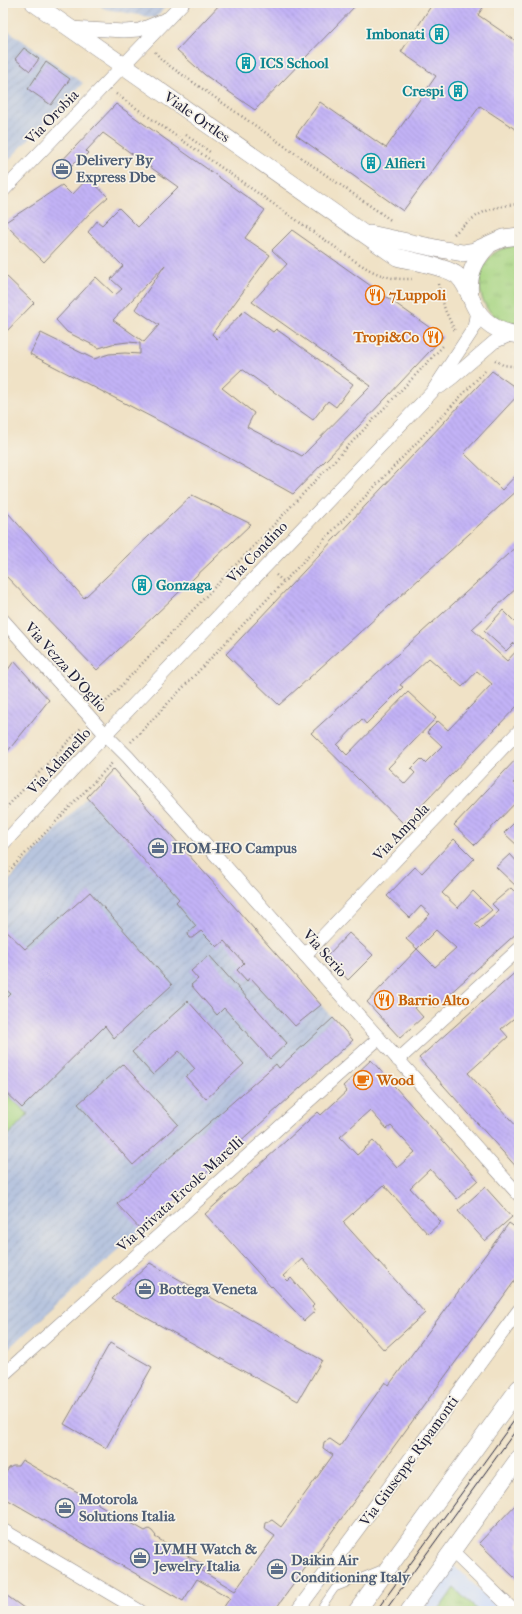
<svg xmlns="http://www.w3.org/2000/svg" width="522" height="1614" font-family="'IM FELL French Canon',serif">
<defs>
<pattern id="industrial-furrows" width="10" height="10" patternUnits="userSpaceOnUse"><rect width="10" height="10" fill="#b8c5de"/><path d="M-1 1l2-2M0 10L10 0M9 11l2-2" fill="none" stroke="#9ea9bf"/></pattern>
<pattern id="grass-tufts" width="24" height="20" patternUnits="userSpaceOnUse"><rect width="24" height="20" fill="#a8d583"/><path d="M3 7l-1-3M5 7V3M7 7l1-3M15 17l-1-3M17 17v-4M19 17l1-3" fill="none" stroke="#90b772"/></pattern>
<pattern id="building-back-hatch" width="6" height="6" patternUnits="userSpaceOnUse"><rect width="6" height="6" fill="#c2b2f6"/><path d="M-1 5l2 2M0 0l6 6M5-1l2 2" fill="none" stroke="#a699d4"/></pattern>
</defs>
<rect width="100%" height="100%" fill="#f7f3e8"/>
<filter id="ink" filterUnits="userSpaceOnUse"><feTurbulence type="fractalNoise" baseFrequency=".025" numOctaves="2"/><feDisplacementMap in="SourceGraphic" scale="8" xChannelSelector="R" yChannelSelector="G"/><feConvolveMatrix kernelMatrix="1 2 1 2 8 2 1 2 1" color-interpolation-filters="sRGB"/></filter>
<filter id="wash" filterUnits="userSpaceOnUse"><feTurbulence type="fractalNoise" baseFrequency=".012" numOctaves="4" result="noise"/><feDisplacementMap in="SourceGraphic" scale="16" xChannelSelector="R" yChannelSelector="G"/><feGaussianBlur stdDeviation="0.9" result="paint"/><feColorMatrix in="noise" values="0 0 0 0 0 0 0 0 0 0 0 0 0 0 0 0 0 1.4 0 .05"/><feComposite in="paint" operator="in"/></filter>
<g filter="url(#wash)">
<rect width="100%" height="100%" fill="#f0e2c6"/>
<!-- built -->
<polygon fill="#ccdbfa" points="454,1565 501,1611 422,1611"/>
<!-- industrial -->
<g fill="url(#industrial-furrows)">
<polygon points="96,3 169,3 155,18 105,9"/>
<polygon points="3,27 83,83 3,166"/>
<polygon points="111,771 353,1041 3,1353 3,887"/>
</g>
<!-- grass -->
<g fill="url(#grass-tufts)" stroke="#657c5f">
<path d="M519,245V324H517C507,322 496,319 489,311C476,295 477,268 493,254C501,248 510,246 519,245Z"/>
<polygon points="454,1588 478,1611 438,1611"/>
</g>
<!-- garden -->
<polygon fill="#a8d583" stroke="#657c5f" points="3,1090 28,1114 3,1141"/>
<g id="blocks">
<!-- building -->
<g fill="url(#building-back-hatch)" fill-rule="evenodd">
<polygon points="221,3 358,3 255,110 205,75 177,50"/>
<polygon points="433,3 486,3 478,15 519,43 519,129 518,131 480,106 403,211 296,135 320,102 386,148 436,76 401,52"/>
<polygon points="24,48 39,59 30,71 15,59"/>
<polygon points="46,62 70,79 51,105 28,89"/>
<path d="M116,104L265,210L245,238L270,255L212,334L217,339L244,311L273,332L276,329L353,384L336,407L328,401L313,420L242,369L222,388L254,413L247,427L302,456L371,386L252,302L287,264L272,250L292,230L443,337L387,397L293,494L213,449L30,354L41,333L94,359L109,354L125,353L140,354V343L128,342L112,344L99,348L67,332L56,320L96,277L115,295L122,289L111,279L123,266L88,232L97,221L102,225L119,208L138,227L178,187L103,133L86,151L88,153L78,163L76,161L67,170L56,175L54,169ZM165,265L135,309L159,325L144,342L113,320Z"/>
<polygon points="88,178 108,197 89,214 44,262 4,223 62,185 72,195"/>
<polygon points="3,273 34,303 3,335"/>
<polygon points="492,371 519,390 519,394 464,453 502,490 519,472 519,489 279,705 226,654"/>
<polygon points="192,495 251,524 97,670 3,573 3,512 8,513 84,598"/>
<path d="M519,544V586L472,629L507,661L519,648V704L404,824L311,733ZM429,658L462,687L477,671L492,684L448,730L438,721L427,732L442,746L425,763L421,759L411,769L415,773L405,784L388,768L436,718L408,692L347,755L337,745L362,719L366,724L403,687L400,685Z"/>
<polygon points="503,610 519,626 519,646 514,643 506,651 484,631"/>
<polygon points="14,661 49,700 3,757 3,677"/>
<polygon points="519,756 519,777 513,783 519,789 519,799 475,845 454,825"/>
<polygon points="113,769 321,1005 295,1026 250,977 247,981 237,970 244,963 224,941 217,947 201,931 192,938 189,938 188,933 196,926 176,902 179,899 87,797"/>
<polygon points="519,818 519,847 504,833"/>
<polygon points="454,839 474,859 442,893 458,908 473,891 492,910 475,924 480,929 499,911 492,904 511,888 516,893 519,890 519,931 435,1007 426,998 415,1008 423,1017 400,1038 367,1002 417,949 435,967 456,948 436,930 417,949 406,939 430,914 421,906 410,918 387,896 415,867 422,873"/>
<polygon points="510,854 519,864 519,889 496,867"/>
<polygon points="90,892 172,985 114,1038 105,1026 22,1108 3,1090 3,1002 11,994 3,987 3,928 25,949"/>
<polygon points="349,933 373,955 348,980 327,956"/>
<polygon points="209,955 287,1043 270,1059 224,1008 217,1015 191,985 198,979 191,971"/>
<polygon points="519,969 519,1014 501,1029 508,1037 468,1073 519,1129 519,1170 419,1058"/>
<polygon points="188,1001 244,1064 206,1099 186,1077 195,1069 179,1051 153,1075 132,1052"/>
<polygon points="333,1018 353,1040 142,1231 117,1204 276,1064 279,1068"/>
<path d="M371,1060L478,1180L457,1199L430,1169L410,1188L441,1222L428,1234L384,1185L343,1222L425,1313L384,1350L302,1259L283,1276L288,1281L291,1278L314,1305L312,1307L315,1311L304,1321L272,1286L271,1287L205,1214L318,1112L321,1115L347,1091L343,1086ZM370,1110L387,1129L391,1126L415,1152L397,1168L373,1141L357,1155L340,1137Z"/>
<polygon points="123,1064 178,1124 133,1165 78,1104"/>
<polygon points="485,1187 512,1217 485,1241 458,1211"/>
<polygon points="509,1223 519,1230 519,1275 274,1611 221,1611 230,1598 197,1579 183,1601 3,1497 3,1477 9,1468 13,1466 18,1466 22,1460 88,1498 91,1496 94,1497 97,1499 98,1504 145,1531 149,1529 152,1531 156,1536 155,1537 205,1566 202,1571 235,1591 275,1536 265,1529 266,1523 272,1520 281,1527 333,1455 323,1448 324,1442 330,1439 340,1446 385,1382 389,1385"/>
<polygon points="150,1263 322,1360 298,1401 112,1299"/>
<polygon points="110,1343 152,1367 106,1448 64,1424"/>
<polygon points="519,1501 519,1582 479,1543"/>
<polygon points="3,1593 28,1611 3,1611"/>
</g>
</g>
</g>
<g filter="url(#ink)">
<use href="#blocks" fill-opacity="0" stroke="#898280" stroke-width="1"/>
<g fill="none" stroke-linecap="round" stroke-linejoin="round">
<defs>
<polyline id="service" points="319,1611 335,1588 384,1568"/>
<g id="minor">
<polyline points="70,28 124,31 139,30 166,19"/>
<polyline points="3,191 183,3"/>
<polyline points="440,387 452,378 494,342 512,334"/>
<polyline points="3,620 106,735 128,757 519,1195"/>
<polyline points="3,844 120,719 432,392 474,328 477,310"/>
<polyline points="305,955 519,731"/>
<polyline points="398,1060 519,949"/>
<polyline points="3,1375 379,1038"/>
<polyline points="3,1530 140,1611"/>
<polyline points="452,1551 514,1611"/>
<polyline points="297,1611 384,1494 519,1310"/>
</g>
<g id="tertiary">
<path d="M34,3L397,257C411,261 448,267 458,276C466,284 469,293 473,303C481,322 499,333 519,335"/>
<polyline points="370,234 440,249 463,253 474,251 503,238 519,236"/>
<path d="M470,296C467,276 474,260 488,246"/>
<polyline points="357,1611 519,1388"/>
<polyline points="409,1611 519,1458"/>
</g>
</defs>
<!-- service casing -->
<use href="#service" stroke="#898280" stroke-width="8"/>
<!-- minor casing -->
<use href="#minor" stroke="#898280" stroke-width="14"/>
<!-- tertiary casing -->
<use href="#tertiary" stroke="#898280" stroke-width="18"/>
<!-- path -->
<g stroke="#898280" stroke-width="2.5" stroke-dasharray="1 3" stroke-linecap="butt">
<polyline points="155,52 164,62 392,221"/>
<path d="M116,94L355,261C375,274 388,280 412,279"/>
<polyline points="186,135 210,152"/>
<path d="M454,234C469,220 482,210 503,206C509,205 514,204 519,205"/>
<polyline points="438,284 445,310 455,331"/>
<polyline points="495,360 503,365 519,367"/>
<polyline points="250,550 257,556"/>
<polyline points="276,575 283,581"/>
<polyline points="101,707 444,345"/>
<polyline points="131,742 485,371"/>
<polyline points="3,811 81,728"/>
<polyline points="3,877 113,762"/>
</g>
<!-- service -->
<use href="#service" stroke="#fff" stroke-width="7"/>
<!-- minor -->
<use href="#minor" stroke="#fff" stroke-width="13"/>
<!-- tertiary -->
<use href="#tertiary" stroke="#fff" stroke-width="17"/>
<!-- tram -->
<g stroke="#22223b" stroke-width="1">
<polyline points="376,1611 519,1414"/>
<polyline points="385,1611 519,1426"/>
</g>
</g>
</g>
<!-- icons -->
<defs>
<symbol id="building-ring" viewBox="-11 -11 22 22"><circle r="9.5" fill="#f7f3e8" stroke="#0f9aa8" stroke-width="1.5"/><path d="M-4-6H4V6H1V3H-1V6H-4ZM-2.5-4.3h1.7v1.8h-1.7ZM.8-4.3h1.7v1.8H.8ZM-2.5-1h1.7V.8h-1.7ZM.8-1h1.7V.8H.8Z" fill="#0f9aa8"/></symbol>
<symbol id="office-ring" viewBox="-11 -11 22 22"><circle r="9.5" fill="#f7f3e8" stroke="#5c6f8a" stroke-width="1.5"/><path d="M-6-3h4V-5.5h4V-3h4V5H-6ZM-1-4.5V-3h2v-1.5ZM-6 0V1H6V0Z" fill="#5c6f8a"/></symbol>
<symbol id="restaurant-ring" viewBox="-11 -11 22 22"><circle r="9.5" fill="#f7f3e8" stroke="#e8710a" stroke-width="1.5"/><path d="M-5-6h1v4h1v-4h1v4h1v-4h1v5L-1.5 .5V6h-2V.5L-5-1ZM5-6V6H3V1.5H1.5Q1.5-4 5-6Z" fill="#e8710a"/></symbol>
<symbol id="cafe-ring" viewBox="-11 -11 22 22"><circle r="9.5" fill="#f7f3e8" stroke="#e8710a" stroke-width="1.5"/><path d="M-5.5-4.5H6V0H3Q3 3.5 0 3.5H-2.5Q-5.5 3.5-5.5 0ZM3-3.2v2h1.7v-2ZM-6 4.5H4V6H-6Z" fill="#e8710a"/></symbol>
</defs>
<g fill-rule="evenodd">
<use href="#building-ring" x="428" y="23" width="22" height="22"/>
<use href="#building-ring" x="235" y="52" width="22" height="22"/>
<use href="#building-ring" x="447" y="80" width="22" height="22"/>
<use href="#building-ring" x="360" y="152" width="22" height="22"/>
<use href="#office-ring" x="51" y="158" width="22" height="22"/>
<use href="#restaurant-ring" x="364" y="284" width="22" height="22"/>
<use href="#restaurant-ring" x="422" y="326" width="22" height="22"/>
<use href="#building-ring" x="131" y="574" width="22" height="22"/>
<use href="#office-ring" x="147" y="837" width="22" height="22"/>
<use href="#restaurant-ring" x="373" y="989" width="22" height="22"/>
<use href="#cafe-ring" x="352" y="1069" width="22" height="22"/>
<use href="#office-ring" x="134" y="1278" width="22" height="22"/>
<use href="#office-ring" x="54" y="1497" width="22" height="22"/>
<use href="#office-ring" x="129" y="1547" width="22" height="22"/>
<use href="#office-ring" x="266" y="1558" width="22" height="22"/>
</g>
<g text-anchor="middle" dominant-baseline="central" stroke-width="3.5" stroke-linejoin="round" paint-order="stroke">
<!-- culture labels -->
<g font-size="15" font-weight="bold" fill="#0d838f" stroke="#f7f3e8" text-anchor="start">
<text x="425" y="34" text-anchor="end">Imbonati</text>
<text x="260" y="63">ICS School</text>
<text x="444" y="91" text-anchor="end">Crespi</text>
<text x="385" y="163">Alfieri</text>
<text x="156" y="585">Gonzaga</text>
</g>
<!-- street labels -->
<g font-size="15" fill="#22223b" stroke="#f7f3e8">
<text transform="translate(52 117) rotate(-46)">Via Orobia</text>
<text transform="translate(197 117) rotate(35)">Viale Ortles</text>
<text transform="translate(257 552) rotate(-46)">Via Condino</text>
<text transform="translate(66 667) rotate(48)">Via Vezza D'Oglio</text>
<text transform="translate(59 761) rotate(-47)">Via Adamello</text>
<text transform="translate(401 832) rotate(-46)">Via Ampola</text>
<text transform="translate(325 953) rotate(48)">Via Serio</text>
<text transform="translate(180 1194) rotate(-42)">Via privata Ercole Marelli</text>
<text transform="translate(409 1461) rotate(-54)">Via Giuseppe Ripamonti</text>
</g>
<!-- service labels -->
<g font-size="15" font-weight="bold" fill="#4e5e75" stroke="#f7f3e8" text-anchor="start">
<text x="76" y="160">Delivery By<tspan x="76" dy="17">Express Dbe</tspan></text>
<text x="172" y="848">IFOM-IEO Campus</text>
<text x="159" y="1289">Bottega Veneta</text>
<text x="79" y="1499">Motorola<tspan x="79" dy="17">Solutions Italia</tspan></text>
<text x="154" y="1549">LVMH Watch &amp;<tspan x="154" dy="17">Jewelry Italia</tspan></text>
<text x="291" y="1560">Daikin Air<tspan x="291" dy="17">Conditioning Italy</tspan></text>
</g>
<!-- food labels -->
<g font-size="15" font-weight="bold" fill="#c56008" stroke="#f7f3e8" text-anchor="start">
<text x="389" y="295">7Luppoli</text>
<text x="419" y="337" text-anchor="end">Tropi&amp;Co</text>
<text x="398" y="1000">Barrio Alto</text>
<text x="377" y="1080">Wood</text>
</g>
</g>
<!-- margin -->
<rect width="522" height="1614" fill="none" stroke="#f7f3e8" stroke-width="16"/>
</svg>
